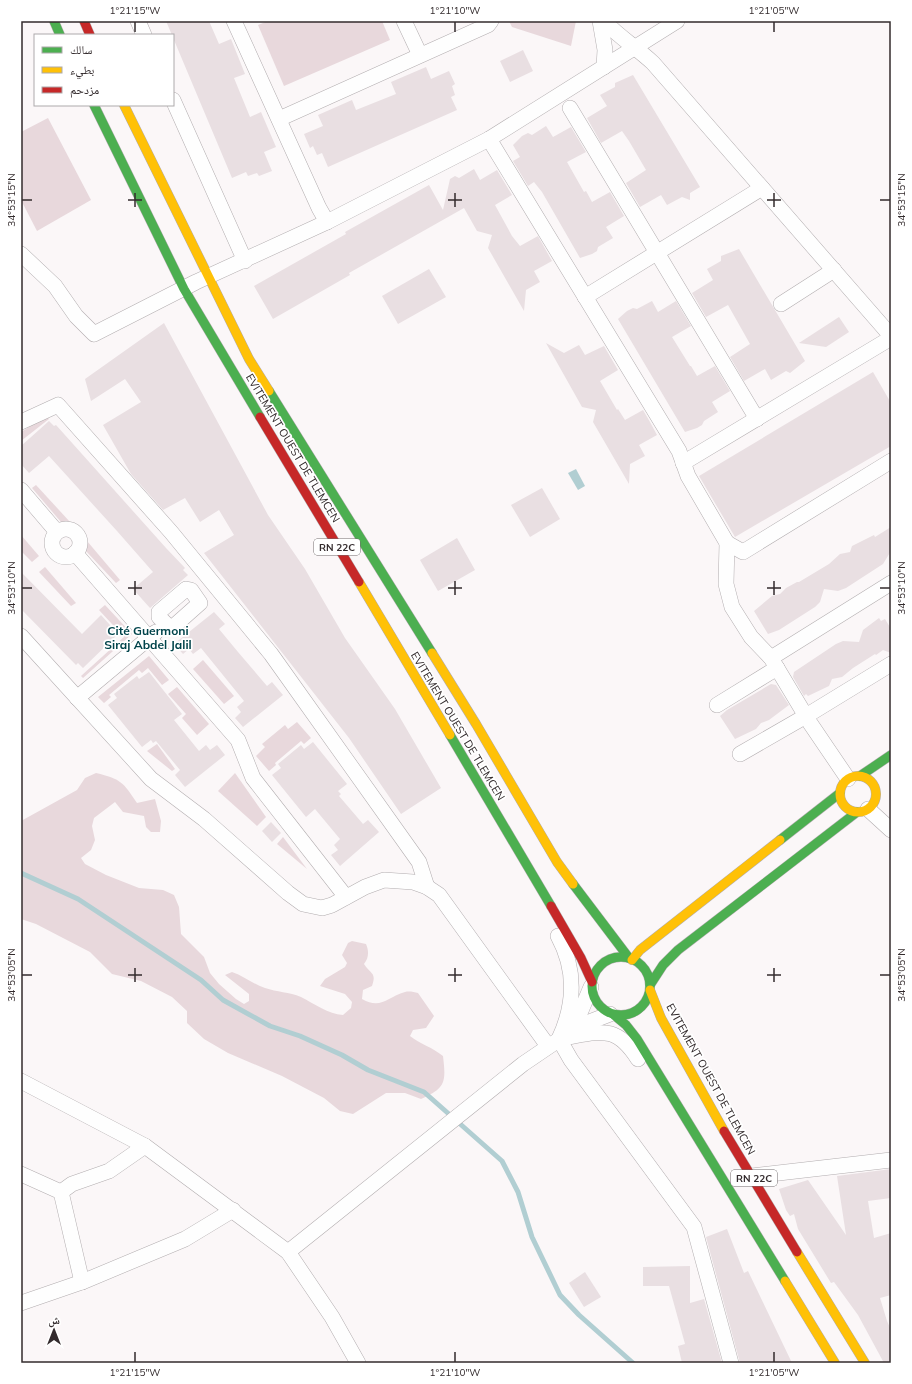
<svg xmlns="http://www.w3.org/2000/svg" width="912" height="1384" font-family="Mulish,'Noto Naskh Arabic',sans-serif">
<rect width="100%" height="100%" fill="#fbf7f8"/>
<!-- green -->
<g fill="#e8d8dc">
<polygon points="268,21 382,21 390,40 284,86 258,25"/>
<polygon points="509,21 576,21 571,46 512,27"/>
<polygon points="48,118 91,200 37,231 21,200 21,132"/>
<polygon points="47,416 49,419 21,441 21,432"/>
<polygon points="36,485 70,522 61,522 32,488"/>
<polygon points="21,535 39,556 32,562 21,551"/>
<polygon points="87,541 120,580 116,583 85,550"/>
<polygon points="45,567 76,603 71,606 39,572"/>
<polygon points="105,605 132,634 83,678 81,676 124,637 99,610"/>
<polygon points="149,656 169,680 162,685 148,668 142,673 139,670 109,695 111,697 104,703 98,697"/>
<polygon points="203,660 234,696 224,704 193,669"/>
<polygon points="177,687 209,724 197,735 182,718 186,714 168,694"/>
<polygon points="297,722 311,738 304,744 301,741 275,763 276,765 269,771 256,756 265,747 262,744 285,725 288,729"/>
<polygon points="157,744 175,769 172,771 147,751"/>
<path d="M96,773C121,779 123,782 137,803L155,799L161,821L160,832H151L146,827L144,816L123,812L115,802L94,818L92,826L95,840L91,850L81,858L85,864L106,875L139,888L163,890L174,895L179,907L181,934L204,957L210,973L219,984L236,999L244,1004L249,1001V994L225,975L232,972C244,976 253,984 265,988C277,992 289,992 301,997C315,1004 328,1014 343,1015L351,1008L352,1002L345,994L320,986L325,979L345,967L347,963L342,955L348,943L352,941L366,944C369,951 369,958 364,964C370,974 377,972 372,986L363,990L362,999C381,1010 387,997 405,992C409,991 414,992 418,993L434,1016L426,1028L413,1030L410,1036C420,1044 432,1047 443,1056C446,1082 446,1088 421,1099L405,1093H386L353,1114L340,1111L324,1098L282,1076L228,1053L204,1039L187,1023V1011L172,997L141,981L112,974L90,952L36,924L21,919V821L77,790L85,778Z"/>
<polygon points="235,773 266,817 257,826 218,791"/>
<polygon points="283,837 307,869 277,844"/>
</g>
<!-- water -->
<polygon fill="#b1ced2" points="576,469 585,486 578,490 568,473"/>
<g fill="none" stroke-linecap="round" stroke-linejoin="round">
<!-- stream -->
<polyline stroke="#b1ced2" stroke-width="5" points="21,873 78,899 201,980 223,1000 270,1026 300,1036 342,1055 368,1070 424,1092 502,1161 518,1192 532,1237 560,1295 579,1315 633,1363"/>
</g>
<!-- building -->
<g fill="#e9dfe2">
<polygon points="166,21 209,21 219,44 231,39 245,74 234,78 250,117 261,112 276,147 264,152 272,171 259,176 257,173 248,176 246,172 232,178"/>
<polygon points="523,50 533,71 510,82 500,61"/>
<polygon points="426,67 431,79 449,71 455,84 452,86 455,95 451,97 457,110 328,167 322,153 317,155 313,146 310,148 304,134 323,126 318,115 352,100 356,110 396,94 391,82"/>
<polygon points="633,75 700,187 690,193 690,200 682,197 667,205 661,195 640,207 626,183 646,170 629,141 622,131 601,143 587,118 607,106 600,95 615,87 615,83"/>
<polygon points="546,126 553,137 571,127 586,152 567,162 584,192 586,191 592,202 610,192 624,216 606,227 613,238 598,247 597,251 592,254 580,258 542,192 534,182 528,186 513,161 520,157 513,145 522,136 528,133 532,135"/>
<polygon points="474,169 480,180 497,170 512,195 495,205 512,236 520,246 538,236 552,261 534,271 540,282 526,290 524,311 488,248 492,235 477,231 464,208 349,273 350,275 273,319 254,286 346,234 345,232 429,185 443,210 450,179 455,176 459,178"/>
<polygon points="739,249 805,361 790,373 786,371 771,380 765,369 744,381 730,357 750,344 728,305 706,317 692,293 713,280 707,269 721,261 721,256"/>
<polygon points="429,269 446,297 398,324 382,296"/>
<polygon points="652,301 658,312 676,301 691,326 672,337 690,366 691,366 697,376 715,366 730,391 712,402 718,412 704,421 702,425 697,428 685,432 618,319 627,311 633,308 637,309"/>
<polygon points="839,317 849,332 826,347 799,343"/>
<polygon points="164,323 268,515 305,569 345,638 395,709 441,788 401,814 349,738 204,553 234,535 219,510 200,522 185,498 163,510 131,474 103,425 141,402 125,379 91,401 85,379"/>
<polygon points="546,343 564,353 579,345 585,355 604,346 618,370 600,381 617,410 618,409 625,420 643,410 650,422 657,435 639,445 645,456 630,464 629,484 593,422 596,410 582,407"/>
<polygon points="873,372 891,403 891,446 735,537 699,476"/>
<polygon points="49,421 54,426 56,425 166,548 185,568 183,570 188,575 150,608 133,589 153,572 117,531 49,456 29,473 21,464 21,446"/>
<polygon points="542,488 560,519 530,537 511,505"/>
<polygon points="891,527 891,551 883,564 846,588 838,591 824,589 820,602 815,607 779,630 768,634 754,611 772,596 780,594 786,588 797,582 799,582 829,564 840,554 850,552 852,546 874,535 875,537"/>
<polygon points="457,538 475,570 438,591 420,560"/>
<polygon points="21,572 82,634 101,615 118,634 83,668 78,663 76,665 21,609"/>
<polygon points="214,612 225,624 219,629 238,652 267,686 272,682 283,695 243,727 235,718 241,712 237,707 244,701 201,648 193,654 189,649 183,654 174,644"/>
<polygon points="879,618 881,621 885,619 891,629 891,653 883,650 876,655 875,654 853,668 842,677 832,679 829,686 808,696 806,694 804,696 793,677 794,672 836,644 843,641 859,642 863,630"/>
<polygon points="149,672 182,714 174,720 199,751 206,745 210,750 217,745 225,755 185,787 175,775 180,770 156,741 153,743 151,740 142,747 108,705 117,698 114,694 137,676 139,679"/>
<polygon points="771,684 776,685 789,705 769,720 761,723 756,729 735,739 720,716 727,710"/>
<polygon points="313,742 347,784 338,791 341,794 339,796 363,824 368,820 379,832 340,866 331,855 338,850 334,845 340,839 315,809 306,817 272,775 281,768 278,764 301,745 304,749"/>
<polygon points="271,822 281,833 272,842 262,831"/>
<polygon points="891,1169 891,1198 868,1201 874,1238 891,1233 891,1295 880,1298 887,1321 891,1330 891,1363 884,1363 858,1315 834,1282 831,1283 798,1229 794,1214 790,1216 786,1210 779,1189 808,1180 846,1235 837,1176"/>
<polygon points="727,1229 744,1273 748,1271 792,1363 740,1363 706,1237"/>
<polygon points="690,1266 690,1303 704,1299 722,1363 682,1363 678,1346 685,1344 669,1286 643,1286 643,1267"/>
<polygon points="585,1272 601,1297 584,1307 569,1283"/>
</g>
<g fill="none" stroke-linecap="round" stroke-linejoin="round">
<defs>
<g id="street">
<polyline points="138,21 144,35"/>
<polyline points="234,21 319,208 327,222"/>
<polyline points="404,21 420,55"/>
<polyline points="600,21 605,50 604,67"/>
<path d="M604,21C619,37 637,48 653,63L891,336"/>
<polyline points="173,100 245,261"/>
<polyline points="570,108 757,419"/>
<polyline points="279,119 488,25 491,21"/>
<polyline points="489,139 679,451 688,476 727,543 726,584 732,607 751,637 771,658 810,723 848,779"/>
<polyline points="21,254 55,286 76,316 94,334 196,282 327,222 489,139 677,21"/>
<polyline points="585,297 762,188"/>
<polyline points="781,304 834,270"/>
<polyline points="21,422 58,405 171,532 271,654 419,862 427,887"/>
<polyline points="683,463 891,338"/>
<polyline points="21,490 57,532"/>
<circle cx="66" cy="543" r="14"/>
<polyline points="727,543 743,552 891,461"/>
<polyline points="75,553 238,740 253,778 346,897"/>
<polygon points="186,589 191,590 200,603 173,627 169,627 159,617 159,612"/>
<polyline points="21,636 151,779 204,819 288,893 303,904 322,908 332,905 365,887 384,880 413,882 427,887 439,895 548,1046"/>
<polyline points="771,658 891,583"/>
<polyline points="77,698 156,632"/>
<polyline points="717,705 777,668"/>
<polyline points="740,754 806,716 891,664"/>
<polyline points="868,809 891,830"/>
<path d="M558,936C576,969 575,1005 559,1039"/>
<polyline points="566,1030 580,1013 591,987"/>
<path d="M568,1037C603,1031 617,1026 638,1059"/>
<polyline points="559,1039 571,1060 694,1227 731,1363"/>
<polyline points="21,1081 145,1146 288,1252 332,1317 358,1363"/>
<polyline points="21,1174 61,1192"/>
<polyline points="752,1176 891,1160"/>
<polyline points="61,1192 72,1184 109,1171 145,1146"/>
<polyline points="61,1192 82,1282"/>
<polyline points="288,1252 523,1064 579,1026 610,1014"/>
<polyline points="21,1303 82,1282 185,1239 233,1210"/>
</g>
<g id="fast">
<polyline points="54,21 60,35"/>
<polyline points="94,105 184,289 260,417"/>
<polyline points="269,391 432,653"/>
<polyline points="450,735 551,906"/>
<polyline points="860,776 891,755"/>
<polyline points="780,840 840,793"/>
<polyline points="573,884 629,958"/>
<circle cx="621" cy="986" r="29"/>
<polyline points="650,985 663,965 678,950 857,812"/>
<polyline points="614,1015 626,1025 637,1039 785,1281"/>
</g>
<g id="slow">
<polyline points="124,105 249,359 269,391"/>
<polyline points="359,582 450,735"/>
<polyline points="432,653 476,724 557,862 573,884"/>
<circle cx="858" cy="794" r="18"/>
<polyline points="632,960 640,950 780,840"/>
<polyline points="650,990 661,1018 724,1131"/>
<polyline points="797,1252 865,1363"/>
<polyline points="785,1281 835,1363"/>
</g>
<g id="jam">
<polyline points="84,21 90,35"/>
<polyline points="260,417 359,582"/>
<polyline points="551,906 581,958 592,982"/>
<polyline points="724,1131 797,1252"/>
</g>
</defs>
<!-- street casing -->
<use href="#street" stroke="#b2adaf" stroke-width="16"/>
<!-- fast casing -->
<use href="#fast" stroke="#b2adaf" stroke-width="10"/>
<!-- slow casing -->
<use href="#slow" stroke="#b2adaf" stroke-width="10"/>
<!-- jam casing -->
<use href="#jam" stroke="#b2adaf" stroke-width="10"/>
<!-- street -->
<use href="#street" stroke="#fefefe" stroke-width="15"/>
<!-- fast -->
<use href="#fast" stroke="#4caf50" stroke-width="9"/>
<!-- slow -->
<use href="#slow" stroke="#ffc107" stroke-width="9"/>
<!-- jam -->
<use href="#jam" stroke="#c62828" stroke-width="9"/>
</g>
<!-- ticks -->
<path fill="none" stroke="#332b2d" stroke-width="1.5" d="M135,22V32M455,22V32M774,22V32M135,193V207M455,193V207M774,193V207M22,200H32M128,200H142M448,200H462M767,200H781M880,200H890M135,581V595M455,581V595M774,581V595M22,588H32M128,588H142M448,588H462M767,588H781M880,588H890M135,968V982M455,968V982M774,968V982M22,975H32M128,975H142M448,975H462M767,975H781M880,975H890M135,1352V1362M455,1352V1362M774,1352V1362"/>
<g text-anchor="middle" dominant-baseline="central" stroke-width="3.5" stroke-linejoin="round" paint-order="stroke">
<!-- shield labels -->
<g fill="#fff" stroke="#706b6c" stroke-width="1">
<rect x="314" y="539" width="46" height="16" rx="3"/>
<rect x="731" y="1170" width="46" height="16" rx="3"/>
</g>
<g font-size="10" font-weight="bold" fill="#332b2d">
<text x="337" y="547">RN 22C</text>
<text x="754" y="1178">RN 22C</text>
</g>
<!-- street labels -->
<g font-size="11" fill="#332b2d" stroke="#fff">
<text transform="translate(293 448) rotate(59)">EVITEMENT OUEST DE TLEMCEN</text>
<text transform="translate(458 726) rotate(59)">EVITEMENT OUEST DE TLEMCEN</text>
<text transform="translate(711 1079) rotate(61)">EVITEMENT OUEST DE TLEMCEN</text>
</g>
<!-- neighbourhood labels -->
<g font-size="12" font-weight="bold" fill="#00434a" stroke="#fff">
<text x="148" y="630">Cité Guermoni<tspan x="148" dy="14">Siraj Abdel Jalil</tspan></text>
</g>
</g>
<!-- border -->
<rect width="912" height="1384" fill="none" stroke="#ffffff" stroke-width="44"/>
<!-- legend -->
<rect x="34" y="34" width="140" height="72" fill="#ffffff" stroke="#adaaab"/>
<rect x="42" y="47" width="20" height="6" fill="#4caf50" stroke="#adaaab"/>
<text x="70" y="54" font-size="12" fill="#332b2d">سالك</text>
<rect x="42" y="67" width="20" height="6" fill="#ffc107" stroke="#adaaab"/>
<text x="70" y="74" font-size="12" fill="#332b2d">بطيء</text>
<rect x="42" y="87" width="20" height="6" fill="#c62828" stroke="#adaaab"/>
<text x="70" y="94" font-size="12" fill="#332b2d">مزدحم</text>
<!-- north arrow -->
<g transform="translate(54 1330)" stroke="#ffffff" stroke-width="3" paint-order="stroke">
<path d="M0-3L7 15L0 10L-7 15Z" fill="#332b2d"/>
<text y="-6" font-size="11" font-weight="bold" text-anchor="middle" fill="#332b2d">ش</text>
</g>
<rect x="22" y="22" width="868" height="1340" fill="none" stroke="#332b2d" stroke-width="1.5"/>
<g font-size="10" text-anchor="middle" fill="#332b2d">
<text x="135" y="14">1°21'15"W</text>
<text x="455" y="14">1°21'10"W</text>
<text x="774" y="14">1°21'05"W</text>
<text transform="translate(11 200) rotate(-90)" y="4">34°53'15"N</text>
<text transform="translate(901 200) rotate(-90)" y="4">34°53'15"N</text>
<text transform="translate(11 588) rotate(-90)" y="4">34°53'10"N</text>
<text transform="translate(901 588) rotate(-90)" y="4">34°53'10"N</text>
<text transform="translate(11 975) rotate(-90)" y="4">34°53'05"N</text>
<text transform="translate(901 975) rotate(-90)" y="4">34°53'05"N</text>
<text x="135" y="1376">1°21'15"W</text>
<text x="455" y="1376">1°21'10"W</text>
<text x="774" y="1376">1°21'05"W</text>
</g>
</svg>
